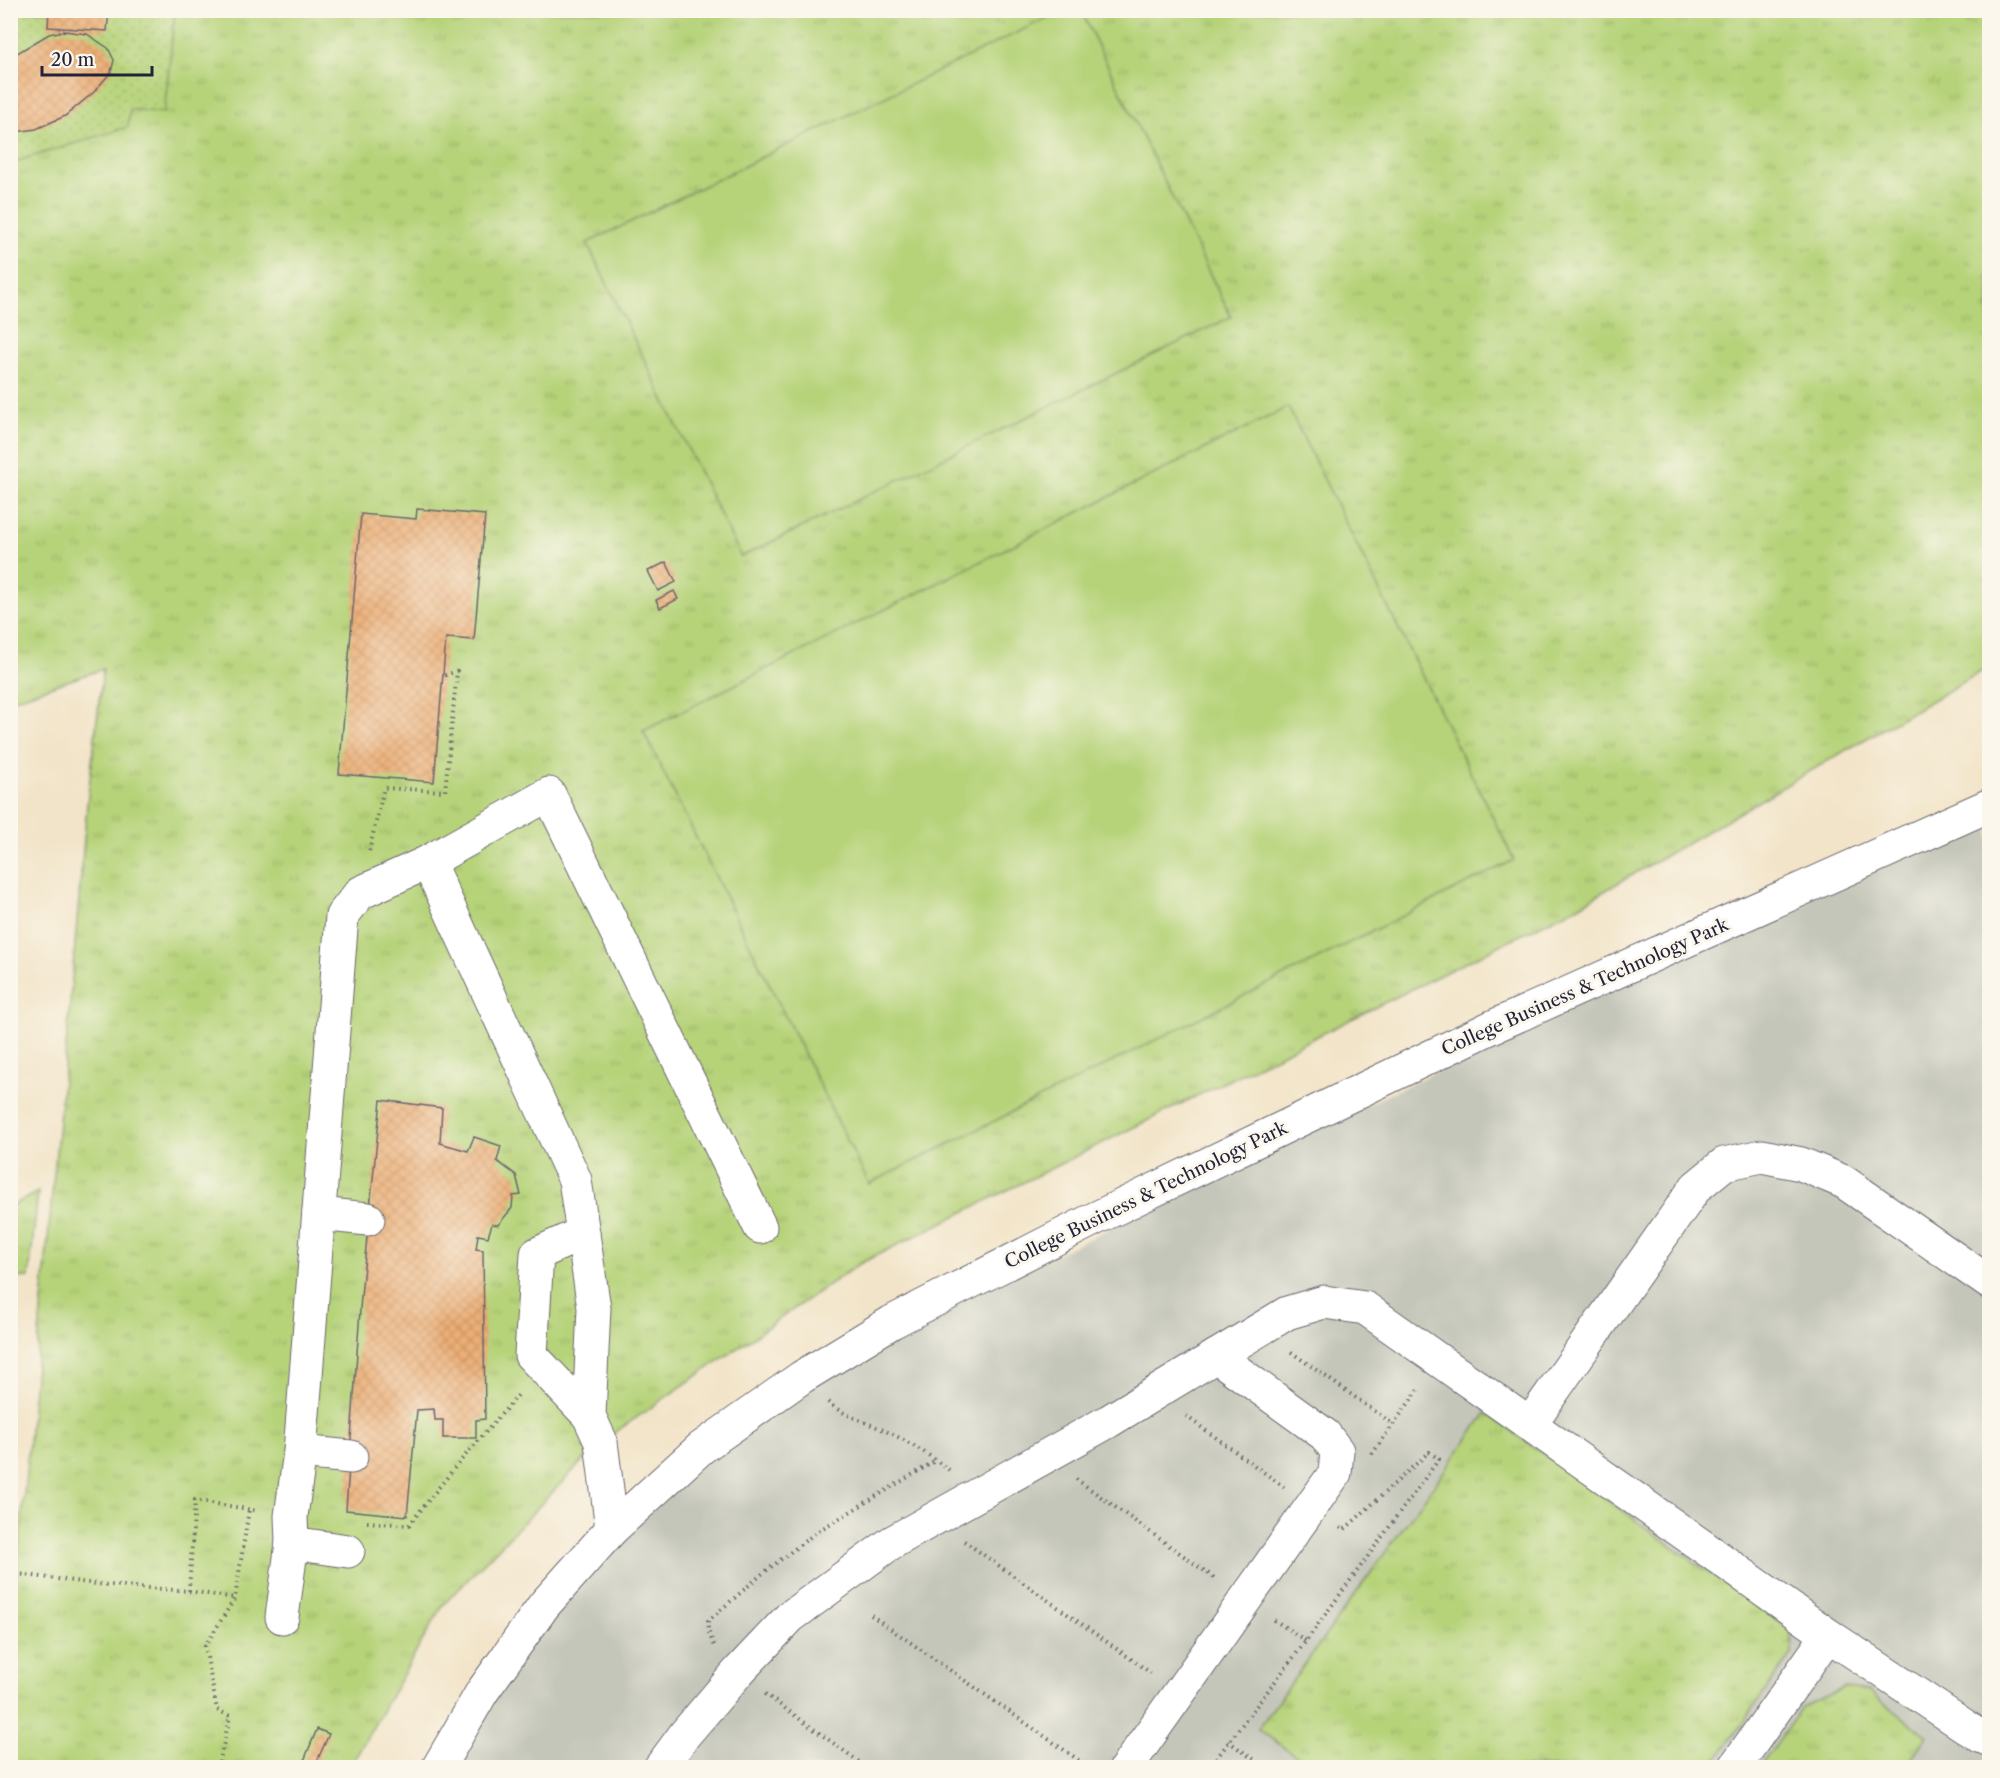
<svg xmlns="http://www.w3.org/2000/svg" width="2000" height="1778" font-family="'Libre Caslon Text',serif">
<defs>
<pattern id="grass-tufts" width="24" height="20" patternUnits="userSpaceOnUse" patternTransform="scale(1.5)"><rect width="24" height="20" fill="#b6d379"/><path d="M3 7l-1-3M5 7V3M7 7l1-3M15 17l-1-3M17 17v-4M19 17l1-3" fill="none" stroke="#9cb56a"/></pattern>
<pattern id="garden-dots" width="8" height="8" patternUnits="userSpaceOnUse" patternTransform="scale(1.5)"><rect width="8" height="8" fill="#b6d379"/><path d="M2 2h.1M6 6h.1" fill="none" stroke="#9cb56a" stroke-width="1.8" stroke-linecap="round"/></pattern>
<pattern id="building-cross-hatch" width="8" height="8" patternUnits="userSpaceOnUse" patternTransform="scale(1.5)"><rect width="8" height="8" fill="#ecaf76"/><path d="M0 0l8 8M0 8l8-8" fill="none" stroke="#ca9667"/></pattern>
</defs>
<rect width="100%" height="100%" fill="#fbf7ec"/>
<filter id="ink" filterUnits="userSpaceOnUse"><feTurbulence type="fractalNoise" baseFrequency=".0167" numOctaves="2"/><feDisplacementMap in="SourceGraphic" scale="12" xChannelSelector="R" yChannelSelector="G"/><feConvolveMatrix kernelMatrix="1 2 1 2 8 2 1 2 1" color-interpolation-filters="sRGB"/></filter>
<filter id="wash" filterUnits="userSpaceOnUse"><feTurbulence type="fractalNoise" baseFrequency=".008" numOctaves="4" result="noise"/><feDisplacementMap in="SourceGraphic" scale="24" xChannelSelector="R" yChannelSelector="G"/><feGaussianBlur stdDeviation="1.35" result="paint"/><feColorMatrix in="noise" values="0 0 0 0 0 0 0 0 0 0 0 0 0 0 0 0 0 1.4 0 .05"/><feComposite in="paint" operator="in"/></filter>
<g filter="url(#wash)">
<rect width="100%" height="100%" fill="#f2e4c8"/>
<!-- industrial -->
<polygon fill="#c4c6b9" points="1989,805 1989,1767 438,1768 544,1605 802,1377"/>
<!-- grass -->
<g fill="url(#grass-tufts)" stroke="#6c7a5a" stroke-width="1.5">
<polygon points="11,11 1989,11 1989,667 1577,907 859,1264 601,1442 443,1605 350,1767 11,1768 11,1632 68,1026 87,805 103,669 11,700"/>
<polygon points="38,1192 29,1277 11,1278 11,1206"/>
<polygon points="1486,1413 1791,1631 1792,1654 1711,1767 1311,1767 1258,1729"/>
<polygon points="1844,1688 1869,1691 1927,1736 1905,1767 1760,1767 1802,1707"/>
</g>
<!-- garden -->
<polygon fill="url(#garden-dots)" stroke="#6c7a5a" stroke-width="1.5" points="11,11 175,11 164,113 130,109 128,127 11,163"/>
<!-- pitch -->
<g fill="#b6d379" stroke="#6c7a5a" stroke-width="1.5">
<polygon points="1061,11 1081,11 1231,317 741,557 587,243"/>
<polygon points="1288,407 1514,860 869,1184 643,731"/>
</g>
<g id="blocks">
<!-- building -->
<g fill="url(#building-cross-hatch)">
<polygon points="49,10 109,10 107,31 48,27"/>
<polygon points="64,31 87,34 108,48 114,60 111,72 94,92 65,116 36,129 10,133 10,55 14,55 49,34"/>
<polygon points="417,509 485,515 474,640 446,638 434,782 339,774 361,514 416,519"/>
<polygon points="666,562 676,582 658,591 648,571"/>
<polygon points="674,591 678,599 660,608 656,600"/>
<polygon points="381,1100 442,1108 440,1143 468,1151 474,1137 501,1146 497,1161 516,1175 521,1195 513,1196 512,1208 498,1225 492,1224 488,1237 478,1235 476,1249 483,1250 485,1419 476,1420 476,1438 443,1438 443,1420 435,1420 434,1409 417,1410 407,1516 346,1510 361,1296"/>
<polygon points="317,1729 329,1734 314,1768 301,1768"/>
</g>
</g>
</g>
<g filter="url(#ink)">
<use href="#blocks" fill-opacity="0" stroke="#6b666c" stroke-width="1.5"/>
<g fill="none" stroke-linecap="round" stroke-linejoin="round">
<defs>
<g id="minor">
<polyline points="428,862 549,794 760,1227"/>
<polyline points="319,1214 368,1219"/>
<polyline points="583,1233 537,1254 531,1355 589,1416"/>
<polyline points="1530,1424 1696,1187 1724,1164 1762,1156 1801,1164 1844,1182 1990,1283"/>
<polyline points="300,1452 351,1457"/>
<polyline points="292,1543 348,1551"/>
<polyline points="282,1617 292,1543 291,1516 300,1452 342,916 360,893 428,862 575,1180 594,1308 589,1416 601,1442 612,1529"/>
<polyline points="438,1768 482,1692 544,1605 612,1529 701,1448 802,1377 892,1322 1092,1220 1492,1027 1990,805"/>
<polyline points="660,1768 685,1734 738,1672 790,1617 891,1543 1109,1421 1287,1313 1324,1302 1365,1308 1828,1635 1980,1736 1990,1740"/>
<polyline points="1126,1768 1335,1473 1337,1451 1325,1435 1216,1356"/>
<polyline points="1734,1768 1828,1635"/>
</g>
</defs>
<!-- minor casing -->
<use href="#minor" stroke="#6b666c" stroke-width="35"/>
<!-- path -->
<g stroke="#6b666c" stroke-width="4" stroke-dasharray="1.5 4.5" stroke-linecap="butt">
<polyline points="369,851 384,788 445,791 457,671 443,676"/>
<polyline points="1291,1352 1393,1424"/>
<path d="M828,1402C845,1417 870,1423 890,1433C911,1443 931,1456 949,1470"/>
<polyline points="1186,1416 1284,1487"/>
<polyline points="1372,1454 1418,1390"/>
<polyline points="1076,1479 1216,1579"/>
<polyline points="367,1522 409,1525 456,1466 520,1393"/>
<polyline points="964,1541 1151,1673"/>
<polyline points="10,1573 97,1584 189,1591 195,1500 258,1511"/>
<polyline points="189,1591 235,1598"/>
<polyline points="871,1615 1090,1768"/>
<polyline points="1274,1620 1306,1641"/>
<polyline points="714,1645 708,1630 708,1621 762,1574 818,1531 937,1460"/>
<polyline points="765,1694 868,1768"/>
<polyline points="1228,1741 1266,1768"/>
<polyline points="218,1768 230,1716 217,1710 205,1646 235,1598 249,1510"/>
<polyline points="1209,1768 1306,1641 1439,1459 1429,1452 1344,1530 1340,1527"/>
</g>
<!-- minor -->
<use href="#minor" stroke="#fff" stroke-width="33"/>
</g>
</g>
<g text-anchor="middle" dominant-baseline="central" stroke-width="6" stroke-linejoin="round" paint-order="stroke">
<!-- street labels -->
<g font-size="18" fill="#22223b" stroke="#fbf7ec">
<text transform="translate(1585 987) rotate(-24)">College Business &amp; Technology Park</text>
<text transform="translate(1146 1195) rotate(-26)">College Business &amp; Technology Park</text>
</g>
</g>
<!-- margin -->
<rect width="2000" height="1778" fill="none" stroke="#fbf7ec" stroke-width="36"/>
<!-- scale -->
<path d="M42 66v9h110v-9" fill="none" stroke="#22223b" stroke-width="3"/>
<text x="51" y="66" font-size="18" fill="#22223b" stroke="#fbf7ec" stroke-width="4.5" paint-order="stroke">20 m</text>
</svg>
